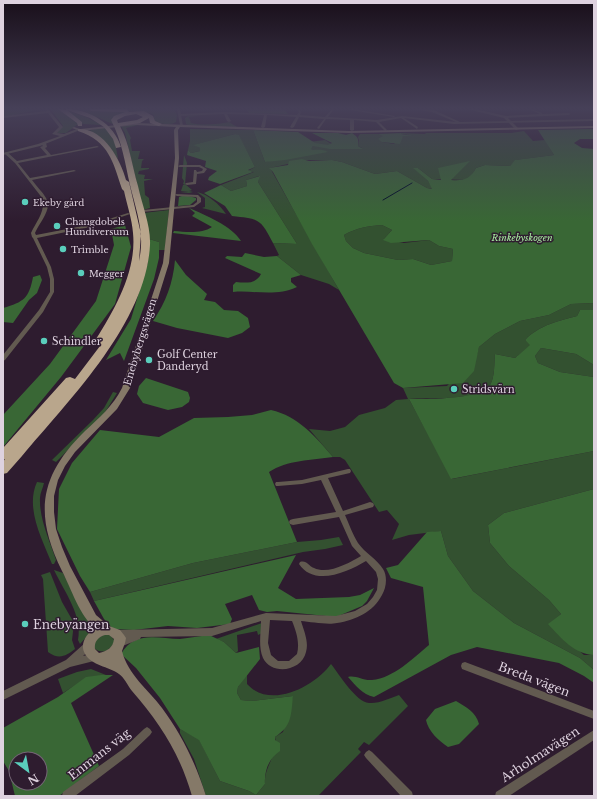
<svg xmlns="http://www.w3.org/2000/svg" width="597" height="799" font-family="'Libre Baskerville',serif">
<rect width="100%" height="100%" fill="#2e1c2f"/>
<!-- green -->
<g fill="#335130">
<polygon points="3,109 42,109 3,117"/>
<polygon points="54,109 59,109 78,124 66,133 57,133 63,126 51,110"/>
<polygon points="62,109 86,117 102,125 83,124"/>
<path d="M78,109L133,112L121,114L114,124C111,124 85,111 78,109Z"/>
<path d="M108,109H174L177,115L176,122C169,126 161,124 154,121V116L151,113Z"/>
<path d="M202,115L189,117L191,123C203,126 219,124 229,122L237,127L188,125L186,124L185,118L188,116Z"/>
<polygon points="125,125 138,125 126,128 131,138 130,140 132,151 140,151 138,159 144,159 142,161 141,168 149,168 149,169 139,171 138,174 145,175 144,179 153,179 144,181 145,195 149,198 150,208 143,210 125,133 121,126 106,128 115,142 118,159 99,137 88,131 99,128 85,130"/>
<polygon points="190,129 253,130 265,162 314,150 310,149 313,146 309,142 325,140 333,145 362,148 358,146 359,141 358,137 360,134 378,134 383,135 382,142 394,144 403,136 409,135 401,134 402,133 425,134 426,133 511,133 524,131 533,141 545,140 554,155 516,160 510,166 485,165 476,168 472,175 467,180 432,179 418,168 414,168 428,181 433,189 427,188 397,171 375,174 342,162 332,160 306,160 270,168 339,290 329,284 301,275 277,256 279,255 273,243 297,244 258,182 259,176 246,180 247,186 231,191 221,185 254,172 248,171 255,167 239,136 235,134 194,145 200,148 200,151 191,153 188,150 190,141"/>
<polygon points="184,155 187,163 185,184 192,190 189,191 193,192 189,193 180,192 189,191 181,191 183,185 185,184 183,184 184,181 182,178"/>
<path d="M197,192C208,194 220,205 226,214L202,208L205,207V198Z"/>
<polygon points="169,210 165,250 159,250 159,242 149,239 143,213"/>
<path d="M382,225L392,230L384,239L404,243L429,240L439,246L453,249L452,261L431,265L413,259L398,260L364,253L353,248L346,241L344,235C356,228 368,226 382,225Z"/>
<path d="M594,303V310H580L577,316C559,321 539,325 525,340L531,345L515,358L495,354C494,363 495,377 490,385C479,402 427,397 409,399L452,479L594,451V489L504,513L488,525L490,543L509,566L549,600L561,614L549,624L584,655H594V670L580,658L514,623L473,591L448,556L441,531L409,535L392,540L399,524L387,510L379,512L345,460L340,457H333L309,429L330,431L345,427L359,415L385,408L396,400L408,399L403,388L447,386L477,354L479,347L495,334L520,321L549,315L571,304Z"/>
<polygon points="541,348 576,354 594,365 594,377 560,372 538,363 535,356"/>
<polygon points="113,392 117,393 104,414 56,462 52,460 93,420 104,408"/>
<path d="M37,482L44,483C43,488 40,493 40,498C39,519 50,541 56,560L54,564H52C42,539 25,508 37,482Z"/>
<polygon points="339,537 343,545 325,549 303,552 94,601 90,592 193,563 297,542 321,540"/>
<path d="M54,570L63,573L88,621L89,634L80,644L78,640C83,616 64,591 54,570Z"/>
<path d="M50,572L62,602L74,623L72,640L75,649C66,656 59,660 48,652L43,579L41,575Z"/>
<polygon points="262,623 262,633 258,635 257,631 237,635 238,651 236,653 224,642 216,639"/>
<path d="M105,634L110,635L115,641C111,649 103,656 94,648L95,640Z"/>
<path d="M331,664C339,674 356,702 369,703C379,704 390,698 399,695L408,706L369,745L364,742L358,749L361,752L318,796H206L194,759L180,733V729L199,739L220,781L249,791L256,795L265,784C263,767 279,755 275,737L283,732L293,696L251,701L241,700L237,693L238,687L247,674V684C271,710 315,686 331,664Z"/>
<polygon points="91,669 106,675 86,678 63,693 58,679 77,672"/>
</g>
<!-- forest -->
<g fill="#396735" fill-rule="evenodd">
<polygon points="246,109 284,109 288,114 249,113"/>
<path d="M594,129V139H580L574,143L582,148L594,149V303L571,304L549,315L520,321L495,334L479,347L474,371L463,383L403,388L394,383L312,244L273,172L269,168L288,165L289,161L302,159L309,161L332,160L342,162L375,174L397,171L427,188L432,189L428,181L413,168H418L432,179L441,180L438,168L470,161L451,180C464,181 470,179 476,168L485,165L510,166L515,160L554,155L538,130ZM382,225L392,230L383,240L391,243L429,240L439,246L453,249L452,261L431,265L413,259L398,260L364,253L353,248L346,241L344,235C356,228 368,226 382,225Z"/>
<path d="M253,130L298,132L315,143L328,145L332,143L312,133H338L346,135L352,133C358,137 359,139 358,146L363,149H330L313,146L311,149C317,151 321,148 328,152L285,160L265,162Z"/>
<polygon points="402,133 401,134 412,136 403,136 400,144 382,142 378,139 383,136 378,134"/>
<polygon points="235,134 239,135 255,167 248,170 253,172 220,184 208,180 209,177 217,171 205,167 206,161 187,155 188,150 191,153 200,151 200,148 193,145"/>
<path d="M260,176L258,182L297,244L273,243C260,218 259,219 232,216L225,206L204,193L221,185L231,191L247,186L246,180Z"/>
<polygon points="185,195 196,198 196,200 190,205 178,206 179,197"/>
<path d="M189,208C205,215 232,226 241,241L173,233L174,231C186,232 202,234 212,227L192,216L195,213Z"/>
<polygon points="125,225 131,247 115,304 61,377 3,447 3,415 50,364 96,301 114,245 111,229"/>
<polygon points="149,239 159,242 159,258 154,279 124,361 120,353 106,360 131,319 148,262"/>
<path d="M245,253L264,257L277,256L301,275L291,278V282L297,287C276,297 254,290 233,292V285L236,282C246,283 256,284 261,274L225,258L227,256L242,257Z"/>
<path d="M175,260L186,275L207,294L204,300L215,302L224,310L238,311L248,318L250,327L242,333L228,338L177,328L153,321C166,302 173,283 175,260Z"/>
<path d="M40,275L42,280L37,293L29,300L13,323L3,322V308C24,302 29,298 33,277Z"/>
<path d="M580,310H594V365L576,354L541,348L535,356L538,363L560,372L594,377V451L451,479L409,399C426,399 480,400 490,385C495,377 494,363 495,354L515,358L530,345L525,340C539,325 559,321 577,316Z"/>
<polygon points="146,378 188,392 190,398 189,402 182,407 168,410 143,403 137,394 139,386"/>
<path d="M271,410C298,416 316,437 333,457C312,460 287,460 269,472L297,542L193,563L90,592L80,576L57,529L59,489L72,463L100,430L159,437L194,418L228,417L252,415Z"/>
<path d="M594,489V655C574,654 561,638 548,624L561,614L549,600L509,566L490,543L488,525L504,513Z"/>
<path d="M441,531L448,556L473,591L514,623L580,658L594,670V683L584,676L559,663L477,647L451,655L374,697C362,694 356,686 348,677C356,675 363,681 372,680C394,678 413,658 429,645L423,587L391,578L386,568L398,565L427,532Z"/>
<polygon points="296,555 278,588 296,599 349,597 360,595 374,588 367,601 362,606 336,617 277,611 267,612 259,610 252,595 225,604 232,619 230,624 197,628 168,626 134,630 113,629 104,619 94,601"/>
<path d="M209,635L224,642L236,653L259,647L260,659L238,687L237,693L241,700L251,701L293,696C291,715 292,726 275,737V740L280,743V751C269,758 264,771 265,784L256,795L249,791L220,781L199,740L180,729L160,698L136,668L121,654C135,630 158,639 180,639C190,638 199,636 209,635Z"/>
<path d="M101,675H113L71,703L99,766L59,796H15L9,771L3,761V728L58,697L86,677ZM16,759H40V783H16Z"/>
<path d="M456,701C466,707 476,712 479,724L459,744L448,747C439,741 428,731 426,720L435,709Z"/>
</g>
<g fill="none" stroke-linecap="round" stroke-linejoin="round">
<!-- stream -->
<polyline stroke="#001026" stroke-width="1" points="383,200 412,183"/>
<!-- minor -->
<g fill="#625a50" fill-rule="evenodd">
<polygon points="297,109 299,109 301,112 300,115 325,117 332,109 334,109 328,117 377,120 402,116 456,122 432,112 414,109 420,109 434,110 460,122 594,119 594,121 454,124 404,118 418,127 417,129 401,118 379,122 387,130 385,131 376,122 354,120 354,130 352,131 350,130 350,120 326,119 319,129 317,128 324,119 299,117 294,127 292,128 290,127 296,117 267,115 265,127 263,128 261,127 264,115 227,114 231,121 229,122 227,121 224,114 180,116 179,115 180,114 225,112 297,115 299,112"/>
<polygon points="349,109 353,109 395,116 394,117 350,110"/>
<polygon points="529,109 532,109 542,113 542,114 569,113 570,114 569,115 505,118 504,117 505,116 540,114"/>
<path d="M42,143H46L47,147L45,148L51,155L97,146L99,147L18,163L30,178L74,170L76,171L32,180C36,186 42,191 46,198C53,209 39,223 35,233L36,235L93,224L128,213L130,214L95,226L37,238L51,267L54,279V292L43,312L5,360L3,361V355L39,310L50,292V279L47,267L33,238L32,237L31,233C36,222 45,212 43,199L15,163L4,153L7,152L17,161L47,155L40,147L43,146L41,144Z"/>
<polygon points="180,165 200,165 207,169 204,173 197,174 196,184 187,185 185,184 186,183 193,182 194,170 196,170 197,172 202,171 203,169 199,167 179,167 178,166"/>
<polygon points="176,194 198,195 201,198 201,202 194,207 143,212 141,211 143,210 193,205 197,202 197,198 196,197 177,196 175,195"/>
<path d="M348,469H350L351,471L350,473L328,478L343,511L370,502L373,503L374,505L373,507L345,515C349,524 353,535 358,543C365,553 377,559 383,569C388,577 386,588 382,595C373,612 356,620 337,623C328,625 311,622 301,621C304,631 309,642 306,652C302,671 272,676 263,658C258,646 261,633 261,621L212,636L141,637L140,639L120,647L117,646L116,643L117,640L124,637H115L114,634L115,631L118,630L212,628L266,613L336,616L355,611L367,604L373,597L377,590L378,579L376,572L366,561C348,572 314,587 299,564L300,562C307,560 308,566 314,568C328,575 349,563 361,556L352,546L339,517L293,525L290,524L289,522L290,520L293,519L336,512L321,480L302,484L278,486H276L275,484L276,482H278L302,480ZM270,620L292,621C296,631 300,642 297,654L289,661H278L271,655L268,643Z"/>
<polygon points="88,642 91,643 92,646 91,649 83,656 95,653 98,654 99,657 98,660 70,667 3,700 3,691 66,660 85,643"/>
<polygon points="465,662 594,711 594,719 462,669 461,666 462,663"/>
<polygon points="147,727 150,729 152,732 150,735 129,755 75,796 62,796 63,792 123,749 144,729"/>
<polygon points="594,730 594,740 509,796 495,796 496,792"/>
<polygon points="369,750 372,752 412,792 413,796 401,796 366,758 364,755 366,752"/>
</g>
<!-- tertiary -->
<g fill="#625a50" fill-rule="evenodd">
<polygon points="45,109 48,109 63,127 57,133 64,134 77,129 80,130 40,146 3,155 3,153 38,144 60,136 52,134 59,127 48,113 3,118 3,116 47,111"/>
<polygon points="177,109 180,109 183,126 180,125"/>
<polygon points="471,109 475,109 506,116 519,129 516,130 504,118 471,110"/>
</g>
<!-- secondary -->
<path fill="#857968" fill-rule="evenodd" d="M136,123L349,131L594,126V128L349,133L180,127L178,130L179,158L169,263L130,388L117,409L75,452L65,466L58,480L54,496V512L56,529L62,547L70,566L96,615L109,626L120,630L124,635L126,638L125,643L122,651C128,675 148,689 162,708C182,735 196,764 206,796H192C180,754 160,723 132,691C128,686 124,677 119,674C108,666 92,666 85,654C79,644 87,633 95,628C80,617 71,588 62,571C34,514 39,476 85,431C99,418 113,406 122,388L163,263L175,158L174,130L176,127L136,125L80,131L72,128L74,127L80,129ZM105,635H109L114,639C113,648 107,651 99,653L95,649C94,642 98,637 105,635Z"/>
<!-- motorway -->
<g fill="#b9a68c" fill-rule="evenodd">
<path d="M58,109L66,110V109C90,109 114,124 121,147L116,148L113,139L104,127L90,118L67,110L82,122V126H78L77,123Z"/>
<path d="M89,109H127L129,112L144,111L153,116L155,121L162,124L159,126L150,123L149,118L140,123L120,126C130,145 132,166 138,186C142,205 151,226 150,245C146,323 69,400 22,456L7,473L3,474V462L5,459L3,460V448L66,378L70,377L75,379L100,346H94L93,344C113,312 137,273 133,233C132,219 127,205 124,191L122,189C113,162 109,141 78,131V129C103,127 121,160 126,180L129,182L141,234L139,261C145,232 137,214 130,185C125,163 122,141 111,120L114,116L125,112L91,111ZM136,114L143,117L137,120L118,123L117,120L125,116Z"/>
</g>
</g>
<!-- sky -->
<linearGradient id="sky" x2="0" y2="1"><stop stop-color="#190f1a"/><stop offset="0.49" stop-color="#464058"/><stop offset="1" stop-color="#464058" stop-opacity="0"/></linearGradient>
<rect width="597" height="221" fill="url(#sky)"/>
<!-- markers -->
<g fill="#5acebc" stroke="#2e1c2f" stroke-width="1.5">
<circle cx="25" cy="202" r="4"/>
<circle cx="57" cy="226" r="4"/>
<circle cx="63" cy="249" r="4"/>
<circle cx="81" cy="273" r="4"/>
<circle cx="44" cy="341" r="4"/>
<circle cx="149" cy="360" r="4"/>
<circle cx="454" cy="389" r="4"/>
<circle cx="25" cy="624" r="4"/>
</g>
<g text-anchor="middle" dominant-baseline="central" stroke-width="3" stroke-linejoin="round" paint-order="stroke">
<!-- far-poi labels -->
<g font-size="9" fill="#ded2df" stroke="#2e1c2f" text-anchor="start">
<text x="33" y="202">Ekeby gård</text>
<text x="65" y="221">Changdobels<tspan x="65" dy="10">Hundiversum</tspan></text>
<text x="71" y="249">Trimble</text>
<text x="89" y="273">Megger</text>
</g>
<!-- far-park labels -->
<g font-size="9" font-style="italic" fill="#a8eca1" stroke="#2e1c2f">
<text x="522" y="237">Rinkebyskogen</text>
</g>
<!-- poi labels -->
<g font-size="10" fill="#ded2df" stroke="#2e1c2f" text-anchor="start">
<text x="52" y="341">Schindler</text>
<text x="157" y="354">Golf Center<tspan x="157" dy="12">Danderyd</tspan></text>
<text x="462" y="389">Stridsvärn</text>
</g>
<!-- street labels -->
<g font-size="10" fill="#ded2df" stroke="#2e1c2f">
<text transform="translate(140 342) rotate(-73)">Enebybergsvägen</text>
</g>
<!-- near-poi labels -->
<g font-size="12" fill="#ded2df" stroke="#2e1c2f" text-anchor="start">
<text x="33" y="624">Enebyängen</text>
</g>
<!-- near-street labels -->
<g font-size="12" fill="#ded2df" stroke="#2e1c2f">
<text transform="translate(534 679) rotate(21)">Breda vägen</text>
<text transform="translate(99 754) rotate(-38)">Enmans väg</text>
<text transform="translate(540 754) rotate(-33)">Arholmavägen</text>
</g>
</g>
<!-- border -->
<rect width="597" height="799" fill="none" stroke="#ded2df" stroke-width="8"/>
<!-- north arrow -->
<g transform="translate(28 771) rotate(148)"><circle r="19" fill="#2e1c2f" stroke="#746575"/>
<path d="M0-3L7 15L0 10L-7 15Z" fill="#5acebc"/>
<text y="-6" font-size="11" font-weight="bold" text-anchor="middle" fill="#ded2df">N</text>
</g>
</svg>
